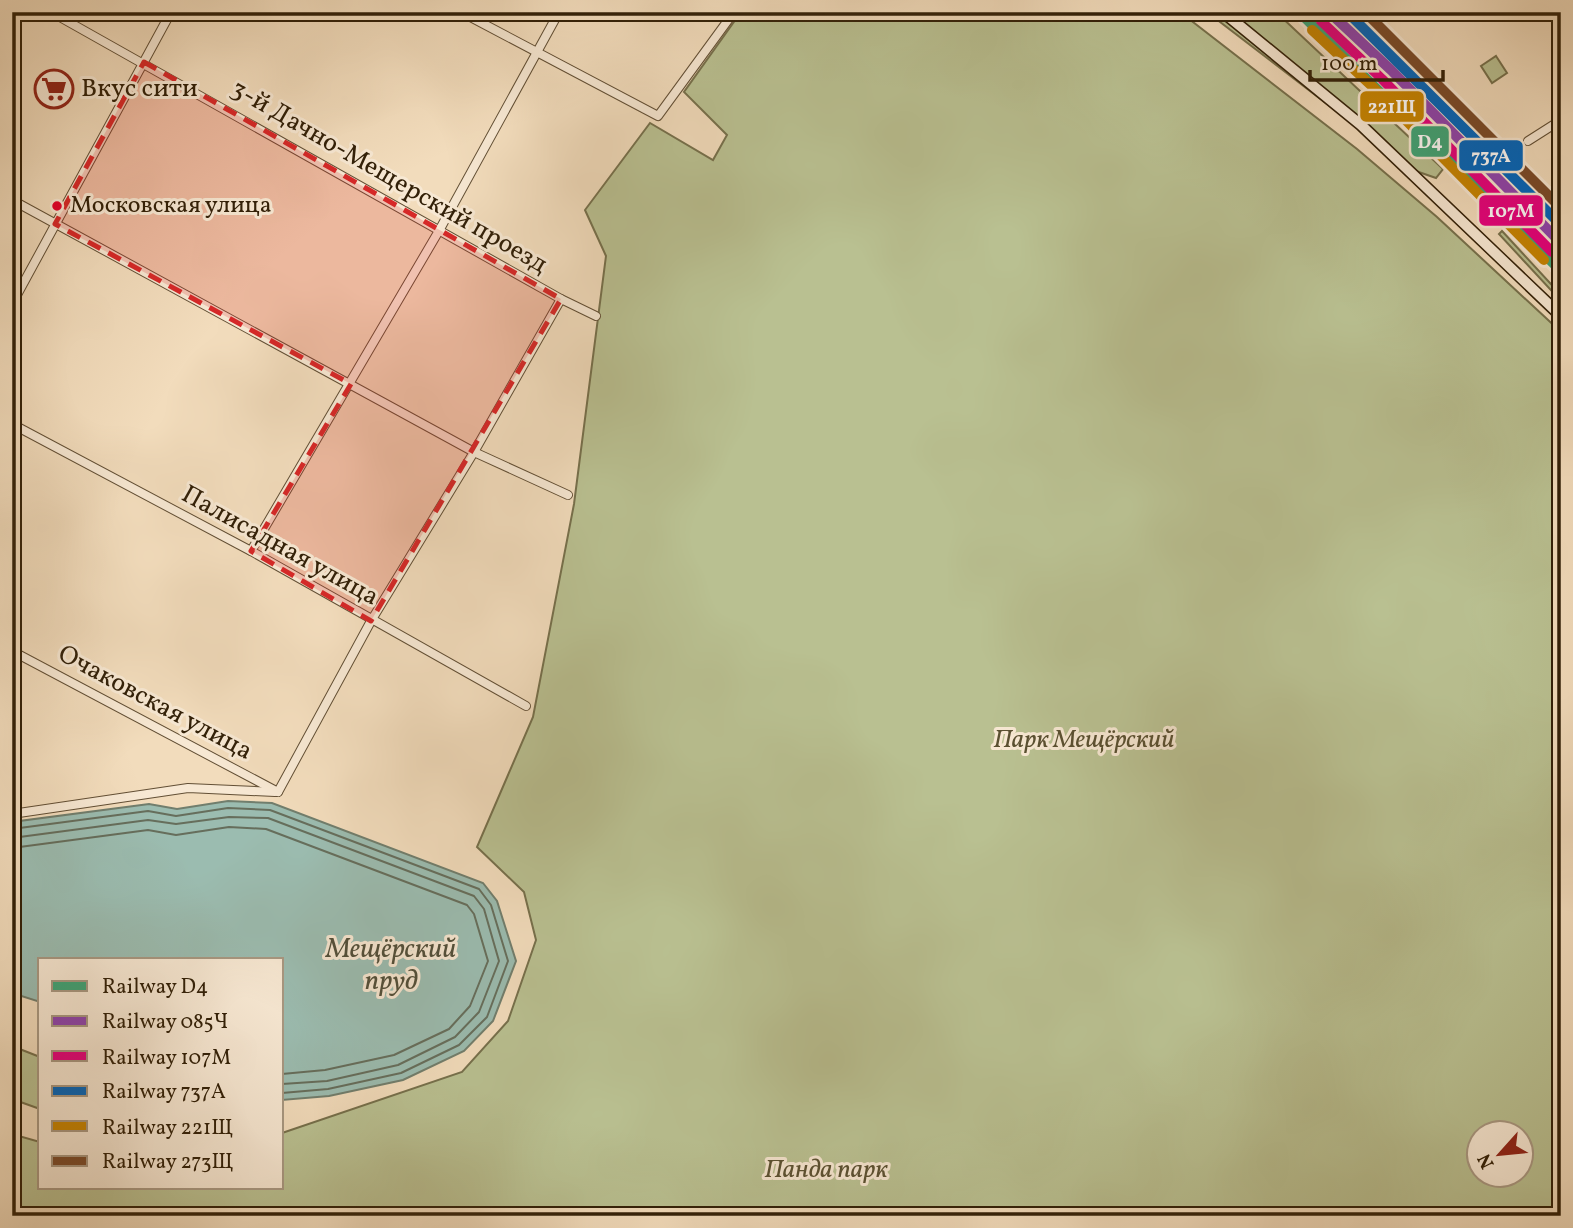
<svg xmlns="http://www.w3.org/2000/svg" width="1573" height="1228" font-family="Vollkorn,serif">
<rect width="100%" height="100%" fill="#f2dcbc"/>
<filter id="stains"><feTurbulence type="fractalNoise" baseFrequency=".00286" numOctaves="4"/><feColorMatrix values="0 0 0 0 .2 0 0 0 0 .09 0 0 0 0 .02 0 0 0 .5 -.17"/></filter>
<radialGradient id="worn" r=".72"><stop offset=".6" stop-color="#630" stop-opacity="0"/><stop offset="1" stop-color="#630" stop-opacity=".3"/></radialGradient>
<!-- green -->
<g fill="#b9c091" stroke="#76704c" stroke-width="2" fill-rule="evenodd">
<path d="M741,12H1180L1357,149L1437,217L1561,332V1216H12V1134L40,1142V1188H282V1133L462,1072L508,1021L536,940L524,892L477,847L533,717L574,504L606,256L585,210L650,123L713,160L727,135L684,92ZM1478,1134H1520V1176H1478Z"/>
<polygon points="1207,12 1276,12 1443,169 1436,178 1413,170"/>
<polygon points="1496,56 1507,73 1492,83 1481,66"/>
<polygon points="1502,231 1561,295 1561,301 1499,234"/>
<polygon points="12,1046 40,1057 40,1109 12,1099"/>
</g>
<!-- water -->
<polygon fill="#9bbcb0" stroke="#717e6d" stroke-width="2" points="228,801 272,803 483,883 497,901 516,961 493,1021 464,1051 403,1080 329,1096 282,1100 282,960 40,960 40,1002 12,993 12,822 149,804 177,809"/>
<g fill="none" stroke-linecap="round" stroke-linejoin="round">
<!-- shore -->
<g stroke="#666e5c" stroke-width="2">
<polyline points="12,829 148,811 176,816 228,808 270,810 479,889 491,905 508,961 487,1017 459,1045 401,1073 328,1089 282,1093"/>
<polyline points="12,838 148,820 176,824 229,817 268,818 474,896 484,909 499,961 479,1012 455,1037 398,1065 327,1081 282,1084"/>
<polyline points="12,848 148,830 176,835 229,827 266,829 467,905 474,914 488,961 470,1006 449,1029 394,1055 325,1070 282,1074"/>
</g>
<defs>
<g id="street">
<polyline points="51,12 561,299 596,316"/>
<polyline points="461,12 658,116 734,12"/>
<polyline points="1528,141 1561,120"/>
<polyline points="12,200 474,452 568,495"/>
<polyline points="12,304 171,12"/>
<polyline points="12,424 251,551 526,706"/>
<polyline points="251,551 440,229 559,12"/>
<polyline points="12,651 278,792"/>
<polyline points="278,792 371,621 474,452 561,299"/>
<polyline points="12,814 188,788 275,792"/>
</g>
<polyline id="secondary" points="1223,12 1361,125 1561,316"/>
</defs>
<!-- street casing -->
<use href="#street" stroke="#624f35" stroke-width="10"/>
<!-- secondary casing -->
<use href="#secondary" stroke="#322008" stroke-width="13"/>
<!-- street -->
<use href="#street" stroke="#f7e8d3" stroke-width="8"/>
<!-- secondary -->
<use href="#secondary" stroke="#f7e8d3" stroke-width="10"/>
<defs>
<polyline id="rail-1" points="1299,12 1561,271"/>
<polyline id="rail-2" points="1329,12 1391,70 1561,243"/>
<polyline id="rail-3" points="1321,21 1382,79 1552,252"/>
<polyline id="rail-4" points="1347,12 1561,225"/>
<polyline id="rail-5" points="1312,30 1374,88 1544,260"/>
<polyline id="rail-6" points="1365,12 1561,208"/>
</defs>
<!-- rail-1 casing -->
<use href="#rail-1" stroke="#f7e8d3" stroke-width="16"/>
<!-- rail-2 casing -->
<use href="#rail-2" stroke="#f7e8d3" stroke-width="16"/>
<!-- rail-3 casing -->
<use href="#rail-3" stroke="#f7e8d3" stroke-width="16"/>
<!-- rail-4 casing -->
<use href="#rail-4" stroke="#f7e8d3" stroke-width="16"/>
<!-- rail-5 casing -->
<use href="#rail-5" stroke="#f7e8d3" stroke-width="16"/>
<!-- rail-6 casing -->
<use href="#rail-6" stroke="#f7e8d3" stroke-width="16"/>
<!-- rail-1 -->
<use href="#rail-1" stroke="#3ea578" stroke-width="10"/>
<!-- rail-2 -->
<use href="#rail-2" stroke="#8e44ad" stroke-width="10"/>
<!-- rail-3 -->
<use href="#rail-3" stroke="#e5007d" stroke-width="10"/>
<!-- rail-4 -->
<use href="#rail-4" stroke="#0065bd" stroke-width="10"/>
<!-- rail-5 -->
<use href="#rail-5" stroke="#c68402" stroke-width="10"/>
<!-- rail-6 -->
<use href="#rail-6" stroke="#7a4b2a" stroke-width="10"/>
</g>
<!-- marked area -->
<path fill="#d62828" fill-opacity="0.2" stroke="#d62828" stroke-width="5" stroke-dasharray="14 9" stroke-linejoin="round" d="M144,62L561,299L371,621L251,551L351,384L55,224Z"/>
<!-- icons -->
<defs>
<symbol id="supermarket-ring" viewBox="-11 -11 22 22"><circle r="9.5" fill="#f7e8d3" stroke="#8f2418" stroke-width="1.5"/><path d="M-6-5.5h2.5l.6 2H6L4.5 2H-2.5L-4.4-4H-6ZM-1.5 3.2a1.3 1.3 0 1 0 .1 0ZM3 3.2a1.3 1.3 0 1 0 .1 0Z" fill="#8f2418"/></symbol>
</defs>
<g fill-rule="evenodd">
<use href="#supermarket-ring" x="32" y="67" width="44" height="44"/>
</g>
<!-- markers -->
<circle fill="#e4002b" stroke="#f7e8d3" stroke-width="2.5" cx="57" cy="206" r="6"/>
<g text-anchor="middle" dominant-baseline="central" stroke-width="6" stroke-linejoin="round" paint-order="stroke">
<!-- bus labels -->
<g font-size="24" fill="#322008" stroke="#f7e8d3" text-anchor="start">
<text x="70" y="206">Московская улица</text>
</g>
<!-- poi labels -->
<g font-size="26" fill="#322008" stroke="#f7e8d3" text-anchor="start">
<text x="81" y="89">Вкус сити</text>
</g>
<!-- street labels -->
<g font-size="26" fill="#322008" stroke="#f7e8d3">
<text transform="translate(389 177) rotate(30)">3-й Дачно-Мещерский проезд</text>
<text transform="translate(280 546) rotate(29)">Палисадная улица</text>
<text transform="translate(155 703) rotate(28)">Очаковская улица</text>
</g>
<!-- park labels -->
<g font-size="26" font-style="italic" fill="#5a5031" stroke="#f7e8d3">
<text x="1084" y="740">Парк Мещёрский</text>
<text x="826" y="1170">Панда парк</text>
</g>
<!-- water labels -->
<g font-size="28" font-style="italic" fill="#524f3a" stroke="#f7e8d3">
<text x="391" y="949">Мещёрский<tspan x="391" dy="32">пруд</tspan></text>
</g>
</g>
<g stroke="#f7e8d3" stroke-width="2.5">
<rect x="1359" y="90" width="66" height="33" rx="7" fill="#c68402"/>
<rect x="1410" y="125" width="40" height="33" rx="7" fill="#3ea578"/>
<rect x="1458" y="139" width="66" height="33" rx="7" fill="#0065bd"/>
<rect x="1478" y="194" width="66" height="33" rx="7" fill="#e5007d"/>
</g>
<g font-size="19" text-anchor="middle" font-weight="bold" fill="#fff">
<text x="1392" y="113">221Щ</text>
<text x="1430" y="148">D4</text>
<text x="1491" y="162">737А</text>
<text x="1511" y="217">107М</text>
</g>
<!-- margin -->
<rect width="1573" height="1228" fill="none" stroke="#f2dcbc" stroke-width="42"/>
<rect x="14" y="14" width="1545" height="1200" fill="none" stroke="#322008" stroke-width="3.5"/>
<rect x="21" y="21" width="1531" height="1186" fill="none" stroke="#322008" stroke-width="2"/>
<!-- legend -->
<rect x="38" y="958" width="245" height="231" fill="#f7e8d3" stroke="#a89882" stroke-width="2"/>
<rect x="52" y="981" width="35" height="10" fill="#3ea578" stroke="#a89882" stroke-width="2"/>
<text x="102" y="993" font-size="21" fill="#322008">Railway D4</text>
<rect x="52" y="1016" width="35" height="10" fill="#8e44ad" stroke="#a89882" stroke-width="2"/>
<text x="102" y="1028" font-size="21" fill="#322008">Railway 085Ч</text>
<rect x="52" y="1051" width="35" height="10" fill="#e5007d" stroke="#a89882" stroke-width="2"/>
<text x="102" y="1064" font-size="21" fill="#322008">Railway 107М</text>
<rect x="52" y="1086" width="35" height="10" fill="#0065bd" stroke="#a89882" stroke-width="2"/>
<text x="102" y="1098" font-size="21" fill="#322008">Railway 737А</text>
<rect x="52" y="1121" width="35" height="10" fill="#c68402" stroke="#a89882" stroke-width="2"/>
<text x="102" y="1134" font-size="21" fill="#322008">Railway 221Щ</text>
<rect x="52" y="1156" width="35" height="10" fill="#7a4b2a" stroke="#a89882" stroke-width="2"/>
<text x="102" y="1168" font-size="21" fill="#322008">Railway 273Щ</text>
<!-- north arrow -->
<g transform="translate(1500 1154) rotate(243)"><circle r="33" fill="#f7e8d3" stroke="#a89882" stroke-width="2"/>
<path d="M0-5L12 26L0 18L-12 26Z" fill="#8f2418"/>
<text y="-10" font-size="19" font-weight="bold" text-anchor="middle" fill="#322008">N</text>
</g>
<!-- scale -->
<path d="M1310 70v10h133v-10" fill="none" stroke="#322008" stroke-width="3.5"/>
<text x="1321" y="70" font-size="21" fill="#322008" stroke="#f7e8d3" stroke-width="5" paint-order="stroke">100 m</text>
<rect width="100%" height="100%" filter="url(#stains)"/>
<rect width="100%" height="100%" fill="url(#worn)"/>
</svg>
